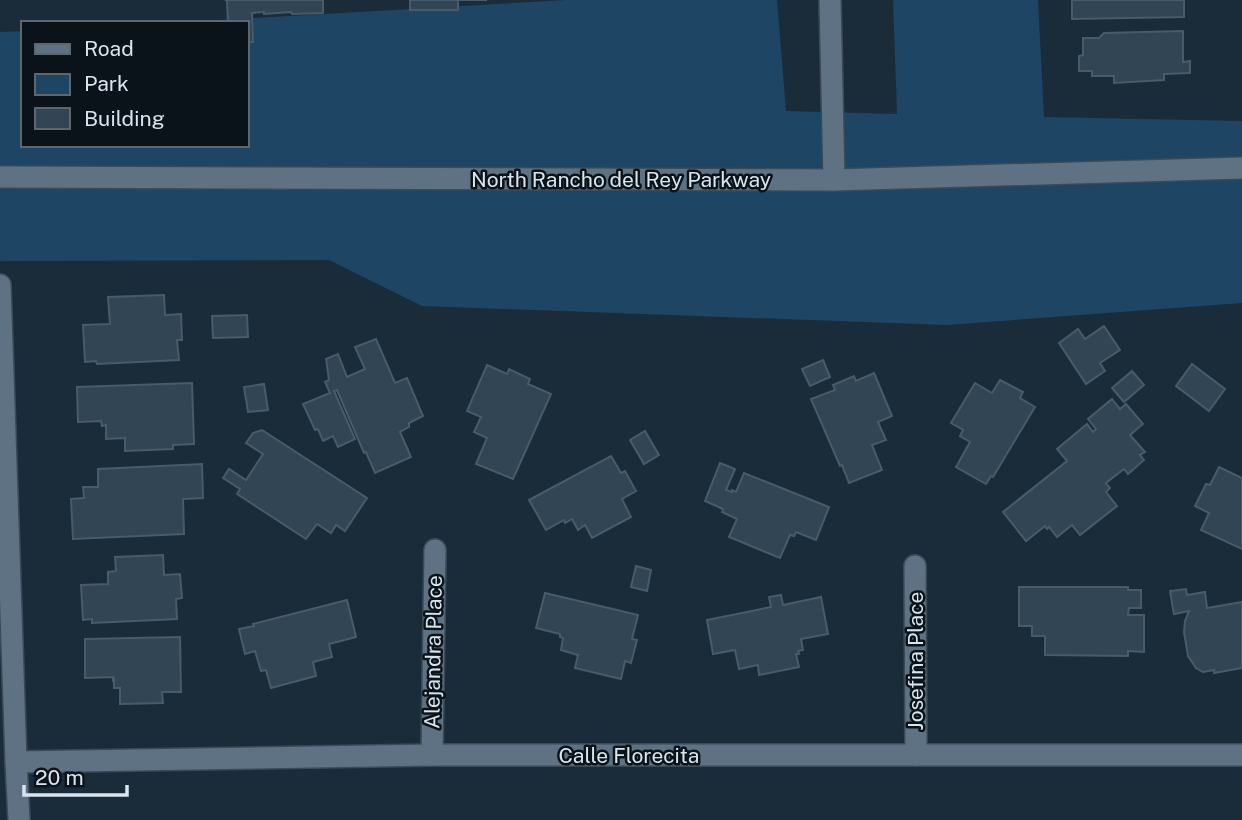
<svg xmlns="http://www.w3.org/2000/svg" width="1242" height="820" font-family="'Public Sans',sans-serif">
<rect width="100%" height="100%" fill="#1a2c3a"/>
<!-- green -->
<polygon fill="#1e4563" points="566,0 777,0 786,111 897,114 893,0 1038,0 1044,117 1242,121 1242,303 947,325 422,306 329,260 0,261 0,32 23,31 23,145 247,145 247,23 169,23"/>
<!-- building -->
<g fill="#324555" stroke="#475b6b" stroke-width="2">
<polygon points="225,0 323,0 323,13 292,14 291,12 264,14 264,12 252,13 253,42 247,42 247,23 228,23 227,1"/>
<polygon points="410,0 487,0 458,0 458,10 410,10"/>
<polygon points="1072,0 1184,0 1184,17 1072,19"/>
<polygon points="1183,31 1183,62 1190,61 1190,73 1164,74 1164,80 1114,83 1114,76 1092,76 1092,71 1079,71 1079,56 1083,55 1083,38 1099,38 1104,33"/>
<polygon points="164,295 165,315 181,314 182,340 177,340 179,360 97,364 96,361 85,362 83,325 110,324 108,297"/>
<polygon points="247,315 248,337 213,338 212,316"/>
<polygon points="1104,326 1120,350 1100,363 1105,371 1086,384 1059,343 1078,329 1085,339"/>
<polygon points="376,339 395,383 407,378 423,416 409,423 409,427 400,432 411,457 375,473 366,452 364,453 337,390 334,391 355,439 338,447 333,436 323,441 318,429 315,430 303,404 330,393 325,382 329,380 326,359 338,354 347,377 365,369 355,347"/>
<polygon points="823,360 830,377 810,386 802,369"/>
<polygon points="1192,364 1225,389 1209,411 1176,386"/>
<polygon points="487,365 507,374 509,369 530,379 528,384 551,394 513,479 476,464 487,438 474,432 481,417 467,411"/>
<polygon points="1132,371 1144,385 1124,402 1112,388"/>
<polygon points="874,373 892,416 878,422 886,440 872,445 882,470 849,483 842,465 840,466 811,399 835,390 833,385 854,376 856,381"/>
<polygon points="1000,380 1023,392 1020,398 1035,407 993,477 991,476 986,484 956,467 970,442 960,436 963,430 951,423 975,383 992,393"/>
<polygon points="192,383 194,444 173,445 173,449 125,451 125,438 106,439 106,425 102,426 101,421 78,422 77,387"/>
<polygon points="264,384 268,410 248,412 244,387"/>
<polygon points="1112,399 1120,409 1126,404 1143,424 1130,435 1145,452 1140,455 1144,460 1128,474 1124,469 1106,483 1110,488 1106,492 1117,506 1080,535 1072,525 1057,537 1049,527 1047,529 1045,526 1026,541 1003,512 1067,461 1057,449 1087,424 1093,432 1096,429 1088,419"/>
<polygon points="262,430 367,498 345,531 336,525 331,533 317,524 306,539 237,494 240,489 223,478 229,469 246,480 263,454 246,443 253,433"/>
<polygon points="645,431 659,455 644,464 630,440"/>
<polygon points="611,456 621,473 625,471 636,491 622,499 631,517 592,538 585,525 578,530 572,519 565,523 564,520 546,530 529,500"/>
<polygon points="720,463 735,469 726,490 732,492 732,490 736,492 744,473 829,507 816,540 796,532 794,536 790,535 780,558 729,537 737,519 722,512 723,509 705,501"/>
<polygon points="202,464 203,498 183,499 184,534 73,539 71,499 84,498 83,487 98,487 98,469"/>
<polygon points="1219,467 1242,478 1242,549 1201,530 1209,513 1195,506 1206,484 1210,485"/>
<polygon points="163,555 164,575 180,574 182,598 176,599 177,619 92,623 92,619 83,620 81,585 108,584 108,572 116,571 115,557"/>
<polygon points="636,566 651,570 647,591 631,587"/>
<polygon points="1019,587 1128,587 1128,590 1141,590 1141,608 1129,608 1128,615 1144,615 1144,652 1128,651 1128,656 1045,655 1045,636 1032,636 1032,626 1019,626"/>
<polygon points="1186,589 1187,595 1205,592 1207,608 1242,602 1242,668 1214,673 1214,670 1203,672 1196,668 1188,656 1184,632 1185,621 1189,611 1174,614 1170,591"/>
<polygon points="545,593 638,615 632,639 637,640 631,663 625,661 621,679 575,668 578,655 561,650 563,638 560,637 560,634 536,628"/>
<polygon points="781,595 783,605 821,597 828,634 801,639 803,650 798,651 799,654 796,654 799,667 759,675 758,665 739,669 735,650 713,654 707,620 771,607 769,597"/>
<polygon points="347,600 356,637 329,644 332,657 313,662 316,676 271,688 266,670 261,671 255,651 245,654 239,629 254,626 253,624"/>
<polygon points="180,637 181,692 162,692 163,703 120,704 120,688 114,688 114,679 113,680 113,677 85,678 85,639"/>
</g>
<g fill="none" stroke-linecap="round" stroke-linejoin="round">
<defs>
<g id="minor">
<polyline points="0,285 16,762 19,820"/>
<polyline points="915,566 916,755"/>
<polyline points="432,755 435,550"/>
<polyline points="16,762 432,755 1242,755"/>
</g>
<g id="tertiary">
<polyline points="830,0 834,180"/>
<polyline points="0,177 834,180 1242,168"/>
</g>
</defs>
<!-- minor casing -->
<use href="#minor" stroke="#3b4a56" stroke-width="24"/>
<!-- tertiary casing -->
<use href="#tertiary" stroke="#3b4a56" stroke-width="24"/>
<!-- minor -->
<use href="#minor" stroke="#5e7283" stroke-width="21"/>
<!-- tertiary -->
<use href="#tertiary" stroke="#5e7283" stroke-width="21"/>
</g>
<g text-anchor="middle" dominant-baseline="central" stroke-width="5" stroke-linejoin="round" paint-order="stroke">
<!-- street labels -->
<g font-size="21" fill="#d9e4ee" stroke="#0b131a">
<text x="621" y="179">North Rancho del Rey Parkway</text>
<text transform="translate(433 652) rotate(-89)">Alejandra Place</text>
<text transform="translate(915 661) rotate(-90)">Josefina Place</text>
<text x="629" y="755">Calle Florecita</text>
</g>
</g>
<!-- legend -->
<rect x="21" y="21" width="228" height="126" fill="#0b131a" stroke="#5d676f" stroke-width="2"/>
<rect x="35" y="44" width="35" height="10" fill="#5e7283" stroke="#5d676f" stroke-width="2"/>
<text x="84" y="56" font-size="21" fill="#d9e4ee">Road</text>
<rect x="35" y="74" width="35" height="21" fill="#1e4563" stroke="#5d676f" stroke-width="2"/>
<text x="84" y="91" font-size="21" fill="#d9e4ee">Park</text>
<rect x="35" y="108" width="35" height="21" fill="#324555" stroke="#5d676f" stroke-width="2"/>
<text x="84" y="126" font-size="21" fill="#d9e4ee">Building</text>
<!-- scale -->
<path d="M24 785v10h103v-10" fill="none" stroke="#d9e4ee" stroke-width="3.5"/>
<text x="35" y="785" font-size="21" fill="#d9e4ee" stroke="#0b131a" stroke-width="5" paint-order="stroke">20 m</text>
</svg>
